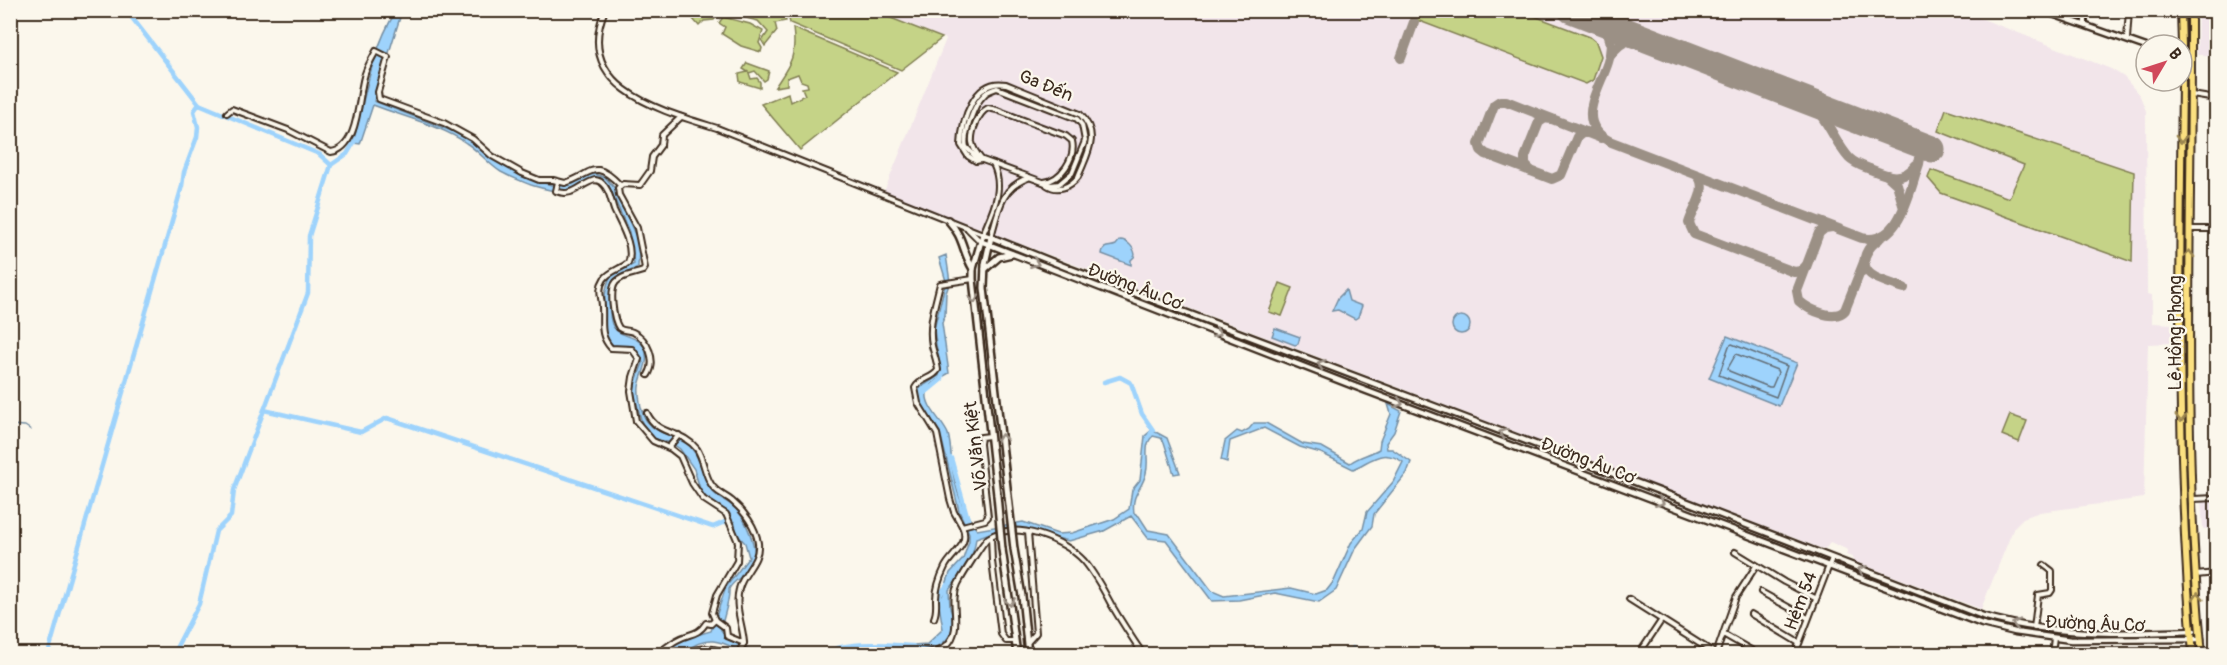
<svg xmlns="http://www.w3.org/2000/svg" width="2227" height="665" font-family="Pangolin,sans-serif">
<rect width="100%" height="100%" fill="#fbf7ec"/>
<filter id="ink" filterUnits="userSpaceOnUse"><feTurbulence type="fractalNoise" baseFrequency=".0167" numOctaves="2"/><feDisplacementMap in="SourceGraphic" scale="12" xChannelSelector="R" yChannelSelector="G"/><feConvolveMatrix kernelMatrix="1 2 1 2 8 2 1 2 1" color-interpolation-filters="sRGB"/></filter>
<g filter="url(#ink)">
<!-- built -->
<g fill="#f2e5ea">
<polygon points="875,11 1962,11 2111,69 2124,77 2140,96 2146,111 2147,294 2152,295 2152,323 2173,324 2173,343 2148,344 2144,498 2040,512 2023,518 2014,527 1981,609 1853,561 1853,557 1846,555 1848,550 1830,542 1827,547 1823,549 884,192 946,39"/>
<polygon points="2198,11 2216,11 2216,55 2197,55"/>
<polygon points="2216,499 2216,528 2203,529 2201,500"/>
</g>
<!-- green -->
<g fill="#c5d387" stroke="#807e52" stroke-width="1.5">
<polygon points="686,11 720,11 714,20 704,21 699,26"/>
<polygon points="727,11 783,11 786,21 775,23 777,31 765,46 762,41 768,32 758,21 726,13"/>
<polygon points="787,11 873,11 942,38 901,70 790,23"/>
<polygon points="1393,11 1521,11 1590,37 1596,42 1601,56 1593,80 1586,84"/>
<polygon points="723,17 750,24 763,31 759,43 762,48 761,52 741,46 722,34 725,27 719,23"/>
<path d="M793,28L897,72L800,150L761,104L788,93L790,102L805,95L802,88L808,87L807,83L801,81L798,74L787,78V85L775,87C790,64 797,57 793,28Z"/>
<polygon points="747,63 769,71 767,79 764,81 755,71 749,73 751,79 757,78 760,82 760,88 740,82 739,74 748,72 743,69"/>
<polygon points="1946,109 2134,172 2132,262 1941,193 1928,178 1931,170 2009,198 2024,165 1938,131"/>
<polygon points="1280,283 1293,288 1282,316 1269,312"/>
<polygon points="2010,415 2027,421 2019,442 2002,435"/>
</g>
<!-- water -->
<g fill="#9ed3fc" stroke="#768fa3" stroke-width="1.5">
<path d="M396,11H402L374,101L462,135L492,158L539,182L552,185L573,184L585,176L595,174L606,178L616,190L636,237L639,249L638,267L615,279C611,291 605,323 617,331C625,337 639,337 644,347C651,362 641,373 639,387C638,395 641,411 645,418C652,433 674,435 687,444C701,455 702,478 713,492C718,498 725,500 731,505C745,515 761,551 751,566C746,576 734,579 729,589C730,601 723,617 721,630L727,637L758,654C739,654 731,643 713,641C697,640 686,652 673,654C668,655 663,654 658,654L676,641L711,631L726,587L749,557L745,543L737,534L735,524L730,514L711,502L701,492L694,469L680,449L671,443L655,439L643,427L633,389L643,363C638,346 628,346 613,346L606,340C603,320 602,296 610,277L634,264L629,232L610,189C593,167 586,188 567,191C556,193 541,188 531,185C521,181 510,177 501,172C488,164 479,151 466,143C442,126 401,116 373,105L360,144L353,143C365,98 371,51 396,11Z"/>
<path d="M1120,240C1128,240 1135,249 1135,256L1131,260V265L1102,254C1103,244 1110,248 1116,245Z"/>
<path d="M946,255L950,282L946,293L945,315L942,323L949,373C941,378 928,384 927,394C925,406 943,422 948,434C951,445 951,456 952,466C955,489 964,512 977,530L1023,522L1058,534L1072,533L1114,519L1129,509L1132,490L1140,480L1145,436L1152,430L1167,438L1180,473L1174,474L1164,442L1161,438L1153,436C1142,446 1150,460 1146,473C1142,490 1131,493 1134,513L1139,516L1148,530L1169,534L1212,591L1224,596L1291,588L1316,594L1327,590L1334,581L1351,543L1363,529L1367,512L1393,482L1403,462C1382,448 1373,460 1353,469L1321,453L1300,447L1264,428L1230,441L1227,462L1221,460L1225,441L1237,431L1242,433L1249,429L1254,423H1266L1303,444L1322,447L1350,463C1359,456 1369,455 1379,449L1380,441L1391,414L1388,404L1401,411L1394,432L1386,443L1387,449H1392L1411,462L1407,473L1374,514L1372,526L1355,549L1336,590L1319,602L1275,593L1239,600L1212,601L1166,540L1148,538L1131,516L1104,531L1069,541L1023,530L990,533L976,538C974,559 962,574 949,590L950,607L955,625C949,641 939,650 922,650L923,654H917L911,648L888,653L881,650C863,655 845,654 826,654L827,651L927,644L943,629L939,605L950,573L963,559L969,541V533L959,511L940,432L921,405L918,389L940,375L934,329L946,281L939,258Z"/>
<polygon points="1346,290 1349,301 1362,306 1358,317 1355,319 1338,310 1332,311 1338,298"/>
<circle cx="1461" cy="325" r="9"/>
<polygon points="1275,328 1300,337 1298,344 1295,345 1272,336"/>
<polygon points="1727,336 1797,363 1779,406 1709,378"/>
</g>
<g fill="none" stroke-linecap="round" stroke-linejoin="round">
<!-- shore -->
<g stroke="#636e77" stroke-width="1.5">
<polygon points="1732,344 1787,366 1776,397 1719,375 1729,346"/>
<polygon points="1736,354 1777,370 1778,373 1772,387 1769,387 1729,371 1728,368"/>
</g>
<!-- stream -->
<polyline stroke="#768fa3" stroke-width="1.5" points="10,425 25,426 31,430"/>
<!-- canal -->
<g stroke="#9ed3fc" stroke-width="4.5">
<polyline points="126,10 199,104 319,154 331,165"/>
<polyline points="1104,382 1120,377 1131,383 1142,414 1153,430 1150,435"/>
<polyline points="925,393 942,379 942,374"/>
<polyline points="264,410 361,432 387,418 713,527 736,517"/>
<polyline points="951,458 968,519"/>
<polyline points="942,604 940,595 947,585"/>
<polyline points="48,654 182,186 184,172 197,137 198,127 194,111 199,104"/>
<polyline points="173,654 199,604 216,531 231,516 234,490 308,293 309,236 331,165 347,154 356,139"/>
<path d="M826,654C842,640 891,645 913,646"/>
<polyline points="1349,654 1353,648"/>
</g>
<!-- taxiway -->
<g stroke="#9b9085" stroke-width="10">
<path d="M1587,17C1654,46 1552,110 1609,141L1862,238C1900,247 1909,191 1919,164L1920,158L1918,144"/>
<path d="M1611,55C1622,37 1637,37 1655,43"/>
<polyline points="1401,58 1414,22"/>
<path d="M1802,99C1826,111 1832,139 1849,158C1855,164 1862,166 1870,169C1887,176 1903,183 1916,165"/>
<polyline points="1589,133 1582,133 1577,137 1561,175 1552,179 1486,154 1481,150 1479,144 1494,105 1500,101 1506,101 1601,138"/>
<polyline points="1531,171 1525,165 1525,157 1539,122 1545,118 1551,119"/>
<path d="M1697,175C1710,187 1693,209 1689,223L1694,234L1794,272L1801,271L1806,266"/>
<polyline points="1887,175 1897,184 1903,205"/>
<path d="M1832,227L1825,228L1819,233L1797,291L1799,301C1809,310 1835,322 1845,310L1864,262"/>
<path d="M1879,239C1873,243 1869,247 1866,254C1857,278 1887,281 1904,288"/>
</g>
<!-- runway -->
<polyline stroke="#9b9085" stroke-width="27" points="1571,10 1932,149"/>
<defs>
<g id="minor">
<path d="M605,10C572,88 662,111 717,128L983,234C993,210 1005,189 993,164"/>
<polyline points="2181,14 2216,13"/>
<polyline points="2085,25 2085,10"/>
<polyline points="2127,39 2129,10"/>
<path d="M997,88L1077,119L1082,125L1085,141L1072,173L1059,184L1051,185L977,158L966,147C963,135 974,104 984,95C987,91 992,90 997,88Z"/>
<polyline points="2192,95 2216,99"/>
<path d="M227,113L232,109L288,130L331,152C359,149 358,97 364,77C366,68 372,59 376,51L388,57L378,92L379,99L444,123L473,139L492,156L522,173L539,180H553L565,183C592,175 593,157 620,185"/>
<path d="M981,159C977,154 973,149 972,142C971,132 978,113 988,108L997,110L1066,136L1072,141C1076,158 1061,180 1044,182"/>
<path d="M981,160L976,161L968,156L961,145C962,120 974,78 1006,84L1080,114C1101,135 1087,154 1078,177C1070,187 1058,192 1047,185"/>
<path d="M558,182L556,191C573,198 580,184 595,180C599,181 600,180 603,184C610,190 611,202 614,210C620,224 635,247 628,263C620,269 610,271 604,279C597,290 602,297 602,307C603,324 599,335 611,348L632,349L639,359L633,377L631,391L636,421L653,441L671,449L680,456L692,483L703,499L726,514L738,542L737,561L717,595L712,613L715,620"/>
<polyline points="968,229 980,241"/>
<polyline points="2190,229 2216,229"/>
<path d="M991,237C998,212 1001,187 1028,178"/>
<path d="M648,375C657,361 648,339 633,332C627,329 624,332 619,328C613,319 609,290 616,282C622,275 635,274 643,271L645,268L637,228L619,195L618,188L623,184L640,185L650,171L652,157L661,145L662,135L681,117"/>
<path d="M647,413C658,437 682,429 697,449C704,460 704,473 711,484C715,492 725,495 732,501C744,511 756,527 758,543C760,562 743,572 739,589C734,608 743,625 744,643L738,654"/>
<polyline points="669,447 679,435"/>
<polyline points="2193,499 2216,498"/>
<path d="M962,526L954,512L950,499L937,434L918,403L915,388C920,378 933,379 938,370C937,362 934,354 932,346C928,325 935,305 940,284L973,279"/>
<polyline points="991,537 992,561 1001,634 1006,641 1015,641"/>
<polyline points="1735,552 1784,582 1815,598"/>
<polyline points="2196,575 2216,573"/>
<polyline points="1761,592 1808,618"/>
<polyline points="1629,599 1716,654 1736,597 1756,566"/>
<polyline points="1751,614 1799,643"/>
<path d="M934,618C937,611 936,606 936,599C936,588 940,577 945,567C952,553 971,545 962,526L985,520L988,517L980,444L981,437L990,436"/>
<polyline points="2034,628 2038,595 2050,593 2052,590 2052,571 2044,565"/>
<polyline points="1723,634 1758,654"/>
<polyline points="1027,643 1036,633 1028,532"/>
<polyline points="1883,651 1906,654"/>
<path d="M657,654C664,649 670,644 677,640C689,633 698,636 706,623L711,624L715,620L726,628L727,636L744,643"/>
<path d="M686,654C701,645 715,648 731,654"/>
<path d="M890,654C906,653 936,656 947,645C964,628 948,603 958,584C962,576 983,542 988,538C1015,519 1065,540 1084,561C1095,574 1103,589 1111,604C1121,621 1132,638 1143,654"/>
<polyline points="1647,654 1643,651 1643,648 1661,621"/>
<polyline points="1795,654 1832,558"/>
<polyline points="2052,654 2054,638"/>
</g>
<g id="tertiary">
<polyline points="2041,10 2146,47"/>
<path d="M983,234L1068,268L1659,491L1983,616C2052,636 2123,634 2194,631"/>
<polyline points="980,241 1351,385 1982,624 2015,632 2071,640 2201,639"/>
</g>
<g id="secondary">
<path d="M948,220C965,239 961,249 973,269"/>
<polyline points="983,234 973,269 973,279 997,495"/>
<polyline points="991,237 985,264 984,288 1008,496"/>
<polyline points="985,269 999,257 1012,254"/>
<polyline points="1002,549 1017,654"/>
<polyline points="1014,549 1022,596 1028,654"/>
</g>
<g id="trunk">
<polyline points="2181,10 2182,45"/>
<path d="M2191,10C2192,225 2181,441 2202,654"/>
<polyline points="2182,73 2191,72"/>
<path d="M2182,81C2180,272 2176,464 2193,654"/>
</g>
</defs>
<!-- minor casing -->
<use href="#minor" stroke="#3b2a1e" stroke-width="8"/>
<!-- tertiary casing -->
<use href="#tertiary" stroke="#3b2a1e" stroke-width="9"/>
<!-- secondary casing -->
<use href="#secondary" stroke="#3b2a1e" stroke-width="10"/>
<!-- trunk casing -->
<use href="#trunk" stroke="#3b2a1e" stroke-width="10"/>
<!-- minor -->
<use href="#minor" stroke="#fbf7ec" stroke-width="4"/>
<!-- tertiary -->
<use href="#tertiary" stroke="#fbf7ec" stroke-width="4.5"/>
<!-- secondary -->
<use href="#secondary" stroke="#fbf7ec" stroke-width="5"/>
<!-- trunk -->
<use href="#trunk" stroke="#fbe080" stroke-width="6"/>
<defs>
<g id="secondary-bridge">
<polyline points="997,495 1002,549"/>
<polyline points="1008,496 1014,549"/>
</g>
</defs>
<!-- secondary-bridge casing -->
<use href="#secondary-bridge" stroke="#3b2a1e" stroke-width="10" stroke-linecap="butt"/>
<!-- secondary-bridge -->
<use href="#secondary-bridge" stroke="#fbf7ec" stroke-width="5"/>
</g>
<!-- one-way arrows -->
<defs><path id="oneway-chevron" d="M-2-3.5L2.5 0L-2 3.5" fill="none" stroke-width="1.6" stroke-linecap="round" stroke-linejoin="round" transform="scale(1.5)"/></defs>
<g stroke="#9b854f">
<use href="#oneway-chevron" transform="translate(2181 139) rotate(91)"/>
<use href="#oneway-chevron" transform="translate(2189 254) rotate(-89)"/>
<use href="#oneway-chevron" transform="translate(2181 418) rotate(89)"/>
<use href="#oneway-chevron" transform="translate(2198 596) rotate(-94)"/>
</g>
<g stroke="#9b9085">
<use href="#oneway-chevron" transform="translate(1035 263) rotate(21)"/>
<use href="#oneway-chevron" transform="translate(974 299) rotate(85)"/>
<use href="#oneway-chevron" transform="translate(1217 333) rotate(21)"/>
<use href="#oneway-chevron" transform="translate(1321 364) rotate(-159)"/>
<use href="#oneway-chevron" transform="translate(1399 403) rotate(21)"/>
<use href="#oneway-chevron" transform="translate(1503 433) rotate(-159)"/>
<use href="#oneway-chevron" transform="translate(1002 438) rotate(-97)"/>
<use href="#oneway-chevron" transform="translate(1660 502) rotate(21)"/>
<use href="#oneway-chevron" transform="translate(1862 570) rotate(-159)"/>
<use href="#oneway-chevron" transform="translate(1010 602) rotate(82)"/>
<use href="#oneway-chevron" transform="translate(2016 624) rotate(-168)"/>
</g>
</g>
<g text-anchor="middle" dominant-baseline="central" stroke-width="4.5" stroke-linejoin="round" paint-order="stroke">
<!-- street labels -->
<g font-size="18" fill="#3b2a1e" stroke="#fbf7ec">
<text transform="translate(1046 86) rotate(22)">Ga Đến</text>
<text transform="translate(1135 287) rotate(21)">Đường Âu Cơ</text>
<text transform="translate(2175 333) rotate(-90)">Lê Hồng Phong</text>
<text transform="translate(976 446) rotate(-97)">Võ Văn Kiệt</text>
<text transform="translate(1588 461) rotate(21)">Đường Âu Cơ</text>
<text transform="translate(1801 601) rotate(-69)">Hẻm 54</text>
<text transform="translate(2095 624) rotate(2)">Đường Âu Cơ</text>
</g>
</g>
<!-- margin -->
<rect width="2227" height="665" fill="none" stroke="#fbf7ec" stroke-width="36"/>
<rect x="18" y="18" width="2191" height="629" fill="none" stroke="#3b2a1e" stroke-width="2" filter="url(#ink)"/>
<!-- north arrow -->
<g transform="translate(2164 63) rotate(51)"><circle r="28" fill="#fbf7ec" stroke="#aea59a" stroke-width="1.5"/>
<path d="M0-4.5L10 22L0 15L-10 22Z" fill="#d1495b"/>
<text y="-9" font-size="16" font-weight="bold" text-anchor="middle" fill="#3b2a1e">B</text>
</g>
</svg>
